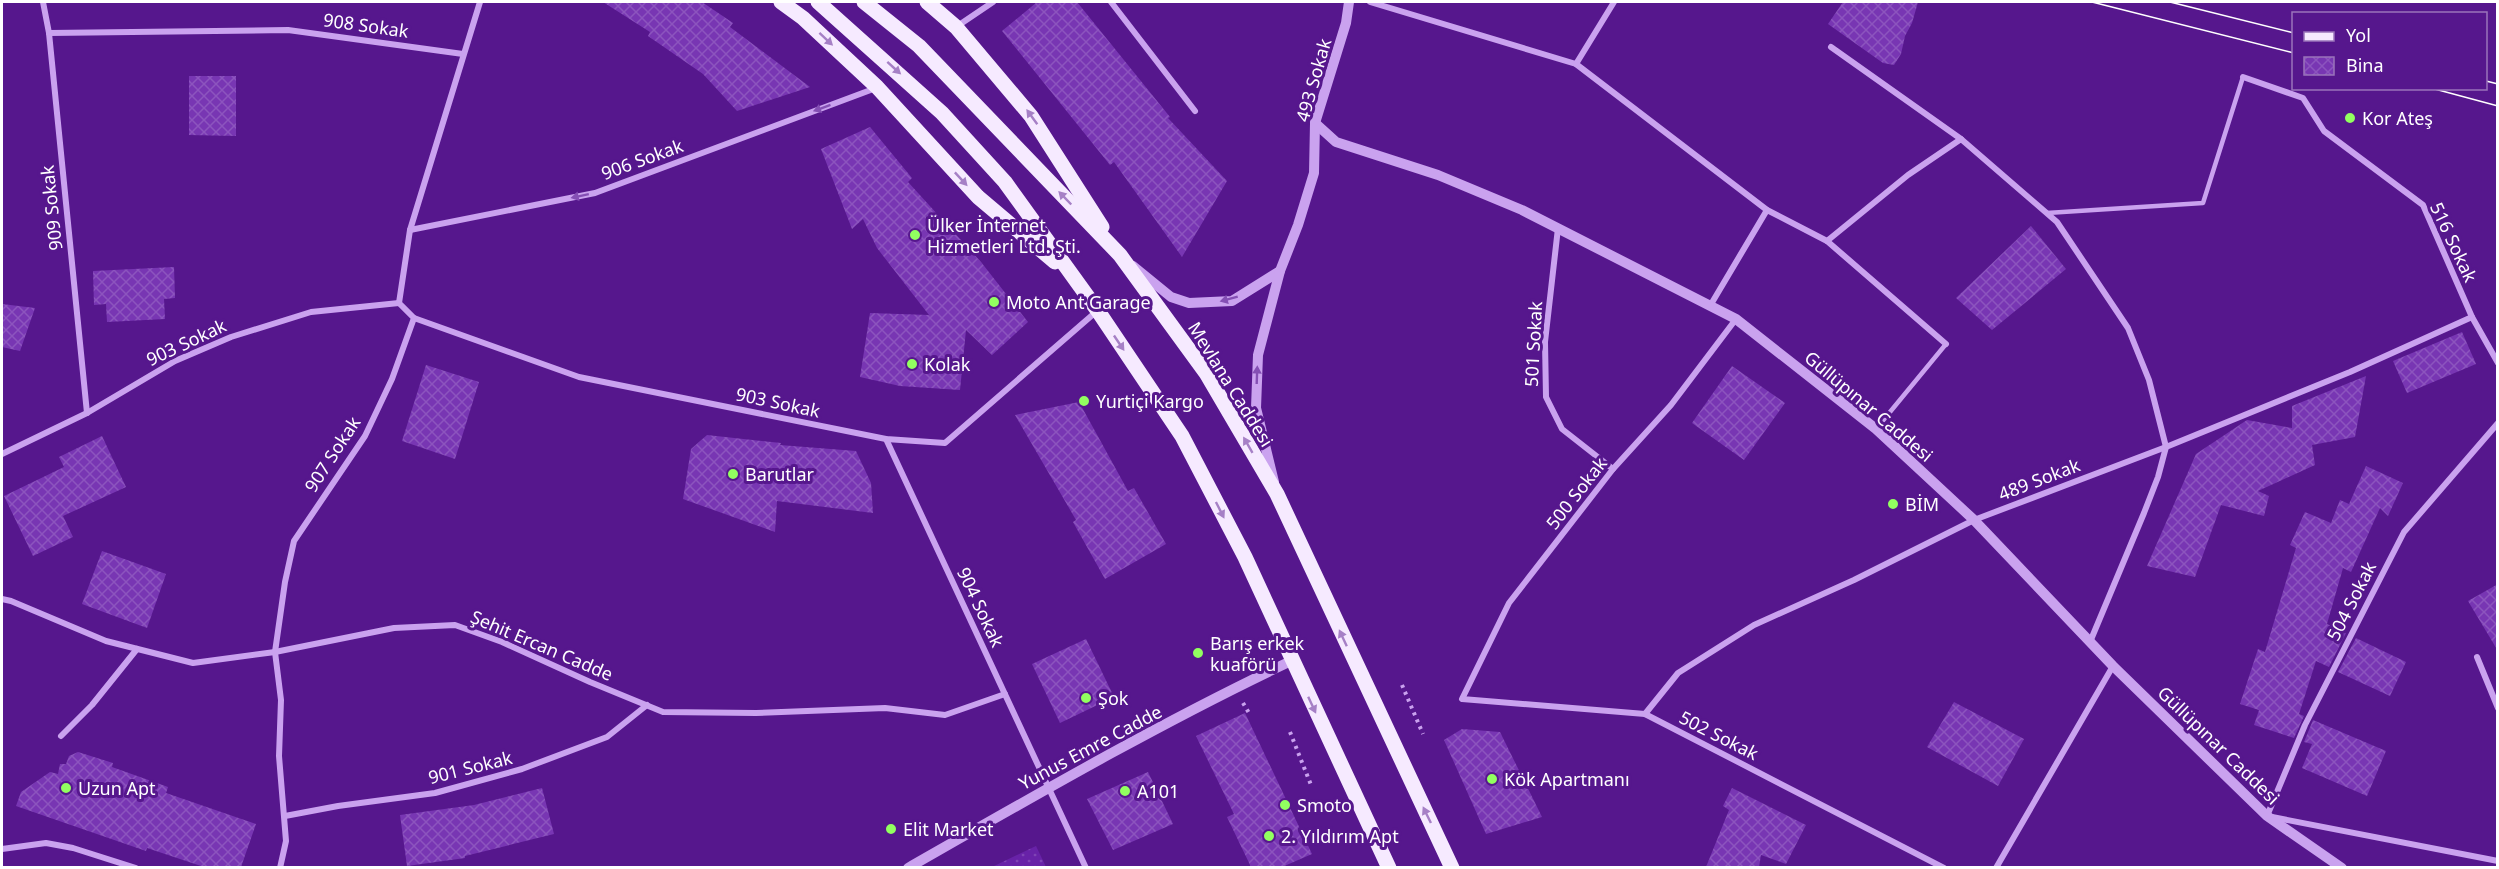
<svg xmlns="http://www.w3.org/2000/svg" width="2499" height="869" font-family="'Noto Sans',sans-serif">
<defs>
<pattern id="park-dots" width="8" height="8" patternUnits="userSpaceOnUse" patternTransform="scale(1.5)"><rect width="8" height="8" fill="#6822a8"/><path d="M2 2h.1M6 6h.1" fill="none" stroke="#7f43b5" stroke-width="1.8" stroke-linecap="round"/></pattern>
<pattern id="building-cross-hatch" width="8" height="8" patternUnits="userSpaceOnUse" patternTransform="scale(1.5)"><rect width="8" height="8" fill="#7836b3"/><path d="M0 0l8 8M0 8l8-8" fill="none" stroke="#8c54be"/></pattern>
</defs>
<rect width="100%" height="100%" fill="#56178d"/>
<!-- park -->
<polygon fill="url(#park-dots)" points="1036,846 1046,867 992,867"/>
<!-- building -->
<g fill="url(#building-cross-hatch)">
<polygon points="603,2 702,2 733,23 730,27 810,87 737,111 703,74 648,36 650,32"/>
<polygon points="1037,2 1077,2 1170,117 1168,118 1227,181 1182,257 1114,162 1110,165 1002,31"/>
<polygon points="1843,2 1918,2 1912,23 1905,36 1901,54 1894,65 1883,63 1828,24"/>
<polygon points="189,76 236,76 236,136 189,135"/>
<polygon points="870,127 912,178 908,182 981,262 1028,322 992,355 966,330 960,390 900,386 860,377 870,313 929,315 877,248 863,219 852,229 821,149"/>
<polygon points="2031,226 2066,269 1992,330 1956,298"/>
<polygon points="174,267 175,298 164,299 165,319 107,322 106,304 94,305 93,271"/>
<polygon points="2,304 35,308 20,351 2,347"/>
<polygon points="2462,332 2476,364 2407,393 2393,361"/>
<polygon points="426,365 479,382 455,459 402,441"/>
<polygon points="1732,366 1785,403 1744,460 1692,423"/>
<polygon points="2366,376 2355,437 2312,445 2315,465 2258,491 2269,496 2264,516 2221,505 2195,577 2147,566 2196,454 2247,420 2292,428 2292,406"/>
<polygon points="1079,402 1128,491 1134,488 1166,544 1105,579 1073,522 1076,520 1015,415"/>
<polygon points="707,435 781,443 780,445 856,451 871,483 873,513 777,501 775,532 683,499 691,449"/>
<polygon points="102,436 126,487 63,516 73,537 33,556 4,496 64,467 59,457"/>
<polygon points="2366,466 2403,483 2388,516 2380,508 2351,572 2343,568 2327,624 2346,633 2329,667 2316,661 2299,714 2304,716 2294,738 2254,725 2259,710 2240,704 2258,649 2265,652 2296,548 2290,545 2305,512 2331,523 2340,500 2349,504"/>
<polygon points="102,551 166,574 147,628 82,604"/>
<polygon points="2498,584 2498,651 2468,601"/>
<polygon points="2356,638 2406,662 2390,696 2338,672"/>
<polygon points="1086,639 1114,697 1060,723 1032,664"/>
<polygon points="1954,702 2024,739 1998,786 1927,747"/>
<polygon points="1245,713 1312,854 1282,867 1251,867 1227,817 1234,814 1196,736"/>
<polygon points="2313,720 2386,751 2367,796 2302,768 2312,744 2304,742"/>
<polygon points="1462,729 1500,732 1542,817 1486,834 1444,740"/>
<polygon points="78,752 113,763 112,767 168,787 166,793 256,824 241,867 204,867 147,848 146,851 16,806 21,792 50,772 58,774 60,764 66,764 69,756"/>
<polygon points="1148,772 1173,824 1113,850 1087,799"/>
<polygon points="542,788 554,834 465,856 465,858 407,866 400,815 474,805"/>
<polygon points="1732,788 1806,825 1786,864 1761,855 1759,867 1706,867 1729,810 1723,806"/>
</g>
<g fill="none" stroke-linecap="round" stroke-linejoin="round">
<!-- path -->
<g stroke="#caa2ef" stroke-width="4" stroke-dasharray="3 4.5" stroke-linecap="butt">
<polyline points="1402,685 1423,734"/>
<polyline points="1243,703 1249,713"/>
<polyline points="1290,732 1311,785"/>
</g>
<!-- service -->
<g stroke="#caa2ef" stroke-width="4.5">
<polyline points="2047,213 2203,203 2243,77"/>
<polyline points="1876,429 1946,344"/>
</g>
<!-- minor -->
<g stroke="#caa2ef" stroke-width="6">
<polyline points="43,2 49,33 87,413"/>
<polyline points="1111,2 1195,111"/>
<polyline points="1370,2 1576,64 1767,210 1827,241 1908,175 1961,139 2057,222 2128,328 2149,380 2166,447 2158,477 2144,513 2090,642"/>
<polyline points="956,27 993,2"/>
<polyline points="49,33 288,30 463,54"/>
<polyline points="1831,47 1961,139"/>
<polyline points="1576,64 1614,2"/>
<polyline points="2243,77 2303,98 2324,131 2423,205 2472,317 2498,363"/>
<polyline points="1558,228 1545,342 1546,397 1562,429 1613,469"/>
<polyline points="410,230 595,193 876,88"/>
<polyline points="1827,241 1946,344"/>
<polyline points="1710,306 1767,210"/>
<polyline points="414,318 579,377 886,439 945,443 1097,311"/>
<polyline points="1736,319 1671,405 1613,469 1509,603 1462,699 1645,714 1944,868"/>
<polyline points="2498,423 2404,532 2305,725 2267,816 2498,861"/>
<polyline points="886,439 1086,868"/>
<polyline points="2,454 87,413 175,361 231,337 311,312 399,303"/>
<polyline points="2,599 11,601 106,641 193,663 275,652 394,628 455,625 502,642 590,682 663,712 756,713 885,708 945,715 1005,694"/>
<polyline points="2477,657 2498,708"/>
<polyline points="1645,714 1678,673 1754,625 1854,580 1974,520 2166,447 2350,372 2472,317"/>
<polyline points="61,736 92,705 137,649"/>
<polyline points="285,816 338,806 435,793 522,769 607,737 647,705"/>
<polyline points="2,849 46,843 73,848 136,868"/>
<polyline points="280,868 286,841 279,756 281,700 275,652 285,582 294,541 365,436 392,379 414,318 399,303 410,230 480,2"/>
<polyline points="1996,868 2113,666"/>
</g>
<!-- tertiary -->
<g stroke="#caa2ef" stroke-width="10">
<polyline points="1315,123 1336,142 1438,175 1522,210 1736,319 1876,429 1974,520 2113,666 2267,816 2342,868"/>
<polyline points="1133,266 1171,297 1189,303 1232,301 1280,271"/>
<polyline points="1274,482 1256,408 1258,355 1280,271 1298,225 1314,173 1315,123 1346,23 1349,2"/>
<path d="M908,868C1034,796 1160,723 1291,661"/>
</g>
<!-- primary -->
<g stroke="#f6eaff" stroke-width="15">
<polyline points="781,2 803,18 877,87 978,197 1055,262"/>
<polyline points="818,2 942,113 1005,182 1098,311 1182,436 1245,557 1389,868"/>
<polyline points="864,2 919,46 1120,255 1206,373 1277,494 1452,868"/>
<polyline points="927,2 956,27 1031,116 1102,227"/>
</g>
<!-- tram -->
<g stroke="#fff" stroke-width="1.5">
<polyline points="2092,2 2294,53"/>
<polyline points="2170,2 2294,33"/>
<polyline points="2486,81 2498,84"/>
<polyline points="2431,88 2498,106"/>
</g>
</g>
<!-- one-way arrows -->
<defs><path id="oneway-solid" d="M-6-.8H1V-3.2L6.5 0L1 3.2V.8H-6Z" transform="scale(1.5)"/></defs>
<g fill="#a680c6">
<use href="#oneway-solid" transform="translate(826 39) rotate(43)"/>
<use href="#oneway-solid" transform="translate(894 68) rotate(42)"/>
<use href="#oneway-solid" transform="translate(1032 117) rotate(-126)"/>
<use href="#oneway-solid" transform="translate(961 179) rotate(47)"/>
<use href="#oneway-solid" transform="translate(1065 198) rotate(-134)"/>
<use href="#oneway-solid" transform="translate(1119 343) rotate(56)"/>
<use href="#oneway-solid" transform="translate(1248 445) rotate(-120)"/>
<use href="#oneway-solid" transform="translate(1220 510) rotate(63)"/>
<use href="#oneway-solid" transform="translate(1343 638) rotate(-115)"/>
<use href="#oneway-solid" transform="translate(1312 705) rotate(65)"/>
<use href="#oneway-solid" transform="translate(1427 815) rotate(-116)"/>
</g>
<g fill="#844fb4">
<use href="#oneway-solid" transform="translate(822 108) rotate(160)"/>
<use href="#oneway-solid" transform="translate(580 196) rotate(168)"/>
<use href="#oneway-solid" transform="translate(1229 299) rotate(165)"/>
<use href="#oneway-solid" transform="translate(1257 375) rotate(-88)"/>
</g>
<!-- markers -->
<g fill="#92ff60" stroke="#56178d" stroke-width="2">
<circle cx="2350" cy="118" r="6"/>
<circle cx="915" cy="235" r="6"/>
<circle cx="994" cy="302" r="6"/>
<circle cx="912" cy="364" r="6"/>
<circle cx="1084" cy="401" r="6"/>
<circle cx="733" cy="474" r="6"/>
<circle cx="1893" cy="504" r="6"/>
<circle cx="1198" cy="653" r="6"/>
<circle cx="1086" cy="698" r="6"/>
<circle cx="1492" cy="779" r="6"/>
<circle cx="66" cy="788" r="6"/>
<circle cx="1125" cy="791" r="6"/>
<circle cx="1285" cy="805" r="6"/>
<circle cx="891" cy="829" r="6"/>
<circle cx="1269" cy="836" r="6"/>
</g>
<g text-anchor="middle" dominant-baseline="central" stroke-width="6" stroke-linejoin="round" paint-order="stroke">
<!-- street labels -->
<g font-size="18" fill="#fff" stroke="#56178d">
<text transform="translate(366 25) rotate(8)">908 Sokak</text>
<text transform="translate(1313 80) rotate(-74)">493 Sokak</text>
<text transform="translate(642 159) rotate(-20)">906 Sokak</text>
<text transform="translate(51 208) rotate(-96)">909 Sokak</text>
<text transform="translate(2454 242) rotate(65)">516 Sokak</text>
<text transform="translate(186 342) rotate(-25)">903 Sokak</text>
<text transform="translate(1533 344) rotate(-87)">501 Sokak</text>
<text transform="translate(1231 384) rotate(58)">Mevlana Caddesi</text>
<text transform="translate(778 402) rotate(12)">903 Sokak</text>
<text transform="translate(1869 406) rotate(40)">Güllüpınar Caddesi</text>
<text transform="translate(332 454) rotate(-57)">907 Sokak</text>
<text transform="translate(2039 479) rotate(-21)">489 Sokak</text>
<text transform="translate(1576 493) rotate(-52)">500 Sokak</text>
<text transform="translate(2351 601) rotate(-63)">504 Sokak</text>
<text transform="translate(981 607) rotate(65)">904 Sokak</text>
<text transform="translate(542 645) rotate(23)">Şehit Ercan Cadde</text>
<text transform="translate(1719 735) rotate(27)">502 Sokak</text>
<text transform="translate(2219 745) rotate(44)">Güllüpınar Caddesi</text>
<text transform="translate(1090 747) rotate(-28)">Yunus Emre Cadde</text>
<text transform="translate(470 767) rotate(-14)">901 Sokak</text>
</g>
<!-- poi labels -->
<g font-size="18" fill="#fff" stroke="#56178d" text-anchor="start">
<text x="2362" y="118">Kor Ateş</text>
<text x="927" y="225">Ülker İnternet<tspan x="927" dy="21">Hizmetleri Ltd. Şti.</tspan></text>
<text x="1006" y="302">Moto Ant Garage</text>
<text x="924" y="364">Kolak</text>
<text x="1096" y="401">Yurtiçi Kargo</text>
<text x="745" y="474">Barutlar</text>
<text x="1905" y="504">BİM</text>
<text x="1210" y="643">Barış erkek<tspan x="1210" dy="21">kuaförü</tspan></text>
<text x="1098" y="698">Şok</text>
<text x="1504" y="779">Kök Apartmanı</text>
<text x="78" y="788">Uzun Apt</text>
<text x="1137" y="791">A101</text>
<text x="1297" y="805">Smoto</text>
<text x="903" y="829">Elit Market</text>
<text x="1281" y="836">2. Yıldırım Apt</text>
</g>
</g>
<!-- border -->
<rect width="2499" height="869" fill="none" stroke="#ffffff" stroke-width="6"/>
<!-- legend -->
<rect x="2292" y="12" width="195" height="78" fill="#56178d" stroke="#9a74bb" stroke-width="1.5"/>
<rect x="2304" y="32" width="30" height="9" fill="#f6eaff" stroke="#9a74bb" stroke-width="1.5"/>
<text x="2346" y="42" font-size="18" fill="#ffffff">Yol</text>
<rect x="2304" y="57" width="30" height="18" fill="url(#building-cross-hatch)" stroke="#9a74bb" stroke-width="1.5"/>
<text x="2346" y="72" font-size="18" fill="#ffffff">Bina</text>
</svg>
